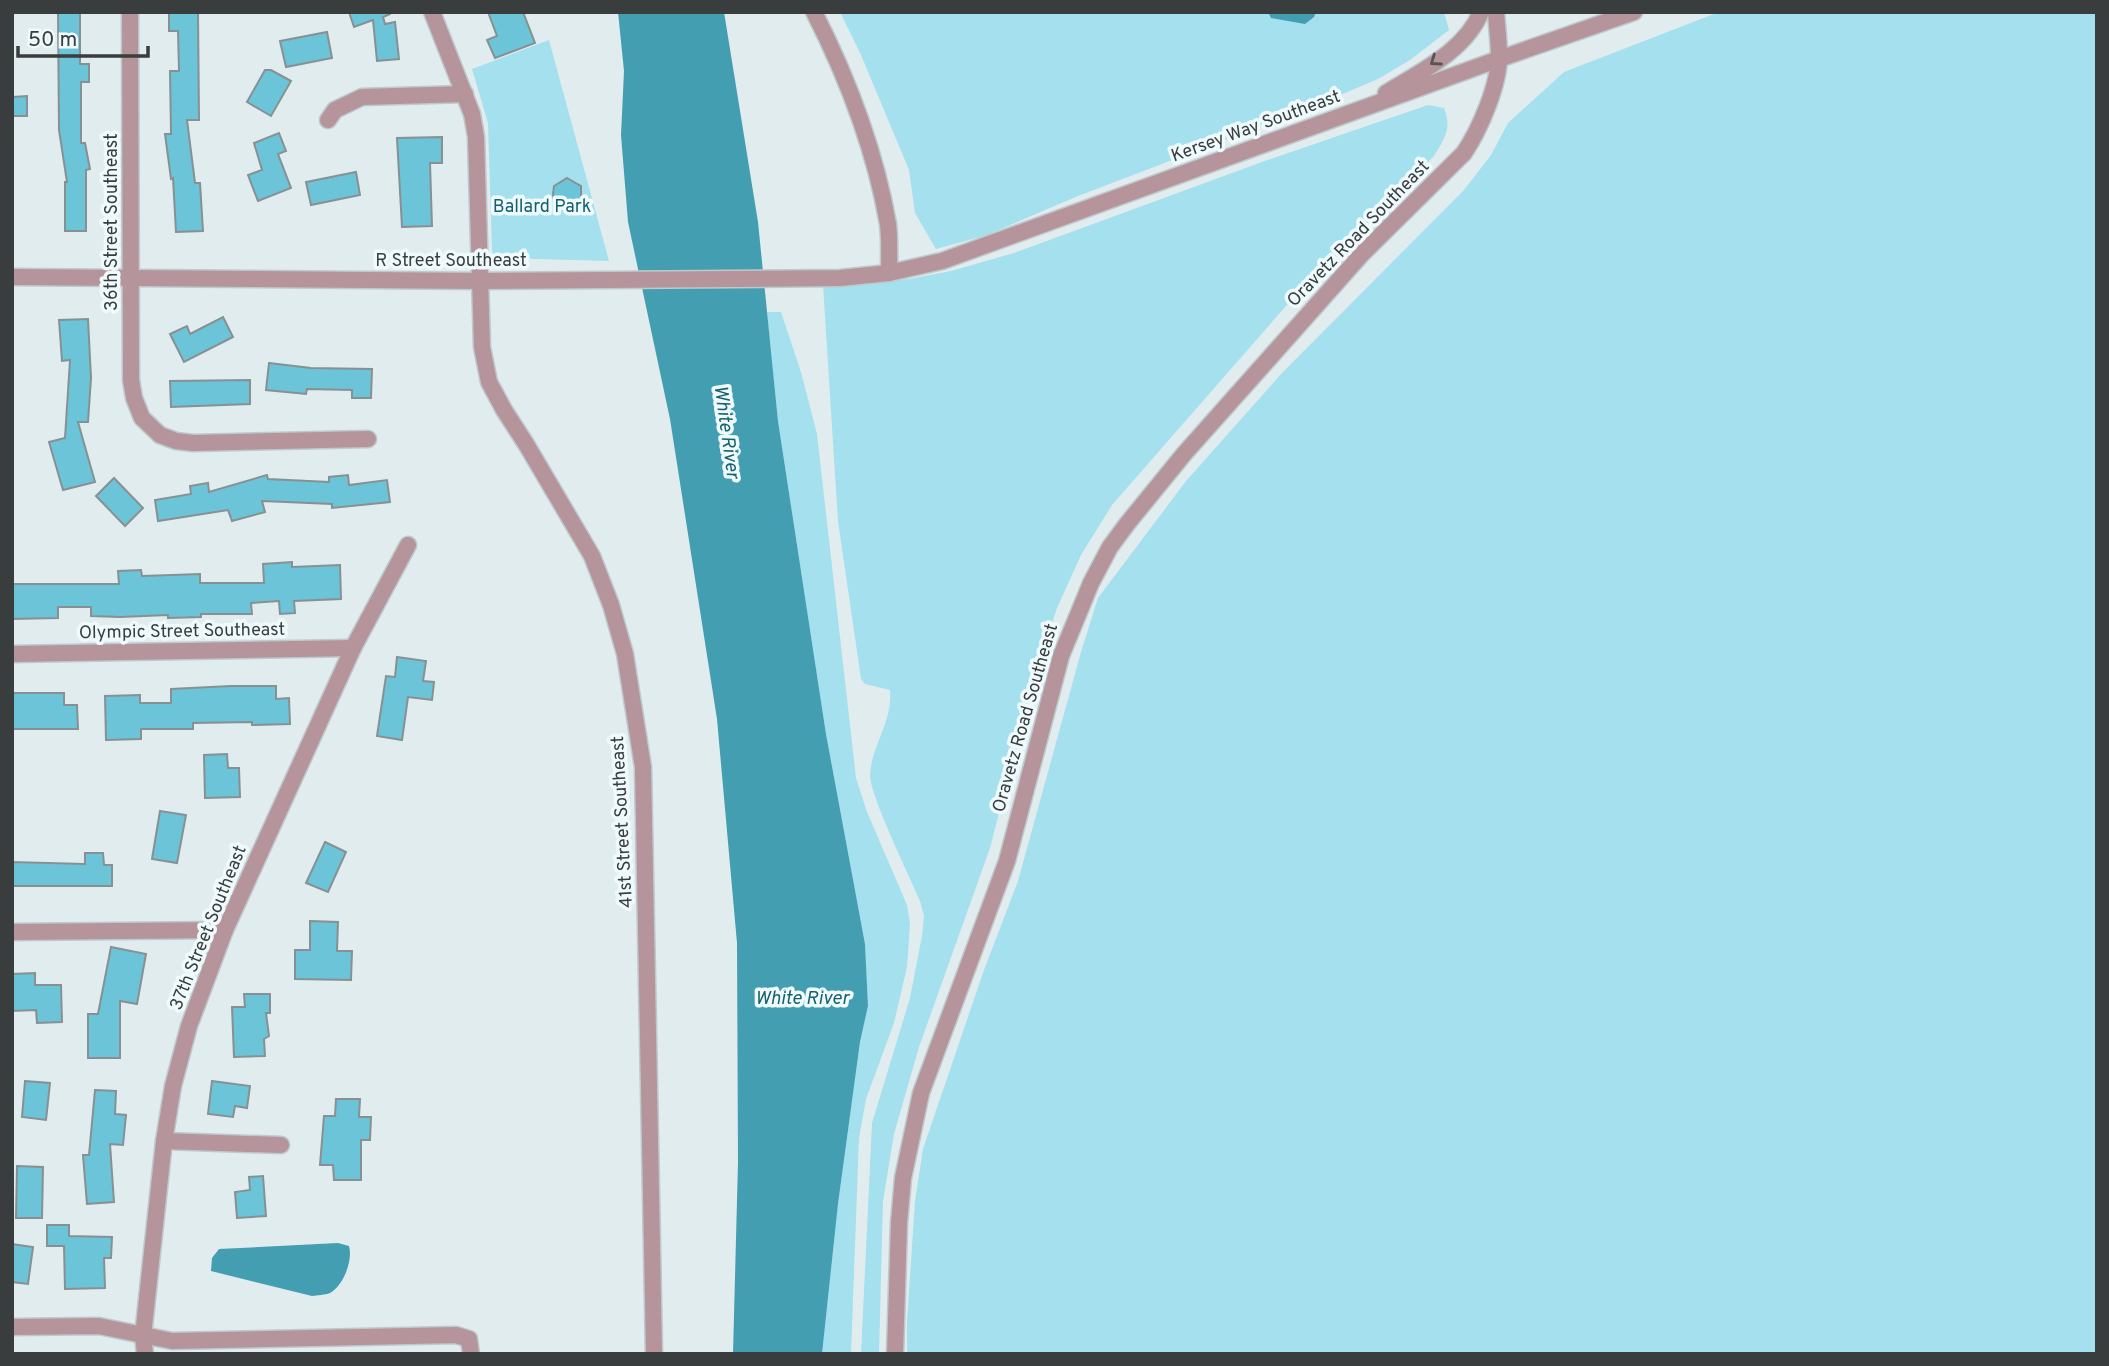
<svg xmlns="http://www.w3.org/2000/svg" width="2109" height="1366" font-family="Overpass,sans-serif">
<rect width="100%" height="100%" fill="#e1ecef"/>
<!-- green -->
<g fill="#a4e0ee">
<polygon points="840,12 1444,12 1449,30 1410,60 1378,79 1319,104 1078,196 987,235 936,249 915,213 909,170 861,55"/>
<polygon points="1719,12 2097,12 2097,1354 907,1354 907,1322 915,1201 923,1149 984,970 1018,881 1081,652 1098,598 1186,481 1282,373 1464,190 1491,155 1508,123 1564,72"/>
<polygon points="549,40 609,261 498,258 494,256 492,250 488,123 472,69"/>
<path d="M1428,105L1444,108C1452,128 1445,138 1434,156L1285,307L1112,505L1081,555L1057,608L1032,685L990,848L919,1047L894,1134L883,1201L879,1354H861L872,1123L910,998L922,936L924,916L920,901C910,877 869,794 870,774C872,745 893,721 890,690L865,684L861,679L838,521L823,285L909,279L951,271L1014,253L1262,162Z"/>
<polygon points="767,312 781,312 801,372 817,434 856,778 867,812 907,905 910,924 907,967 894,1023 866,1099 859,1138 851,1354 822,1354 838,1204 860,1042 868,1006 865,944 826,734 778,421"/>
</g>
<!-- water -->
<g fill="#449eb1">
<polygon points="618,12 724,12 758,222 778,421 826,734 865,944 868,1006 860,1042 838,1204 822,1354 733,1354 738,1162 737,943 717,719 670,419 628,222 621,135 624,71"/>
<polygon points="1268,12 1316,12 1314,17 1305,24 1271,18"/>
<path d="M338,1243L349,1246C353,1260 344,1285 330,1293C325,1295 317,1295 312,1296L211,1271L212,1258L219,1249Z"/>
</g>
<!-- building -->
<g fill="#6cc4d8" stroke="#879193" stroke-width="2">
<polygon points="58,12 80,12 80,64 89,64 89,82 81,82 81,143 85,143 90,169 86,170 86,231 65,231 65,182 67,182 59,130"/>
<polygon points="169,12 198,12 199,120 187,120 195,183 200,183 203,231 176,232 173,178 171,179 165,134 171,134 170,71 179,71 178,31 169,31"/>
<polygon points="349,12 390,12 390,14 383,17 385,24 395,22 399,59 377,61 373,20 354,27"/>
<polygon points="488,12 523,12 535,43 495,58 487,40 497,36"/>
<polygon points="327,32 332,58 286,67 280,41"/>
<polygon points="265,70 271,70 291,81 271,116 247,102"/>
<polygon points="27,96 27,116 12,116 12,97"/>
<polygon points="279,133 286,151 278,154 291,188 258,201 248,175 262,170 254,143"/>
<polygon points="442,137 442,163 430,163 432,226 402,227 397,138"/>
<polygon points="356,172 360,195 311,205 306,182"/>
<polygon points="567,178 581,186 581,202 567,209 554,201 553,194 554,186"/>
<polygon points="223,317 233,337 184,362 170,334 187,326 190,334"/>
<polygon points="88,319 91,378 88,422 78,422 95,482 63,490 49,442 65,438 70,360 62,361 59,320"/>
<polygon points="269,363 311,368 372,369 371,398 352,398 352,390 307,389 306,394 266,390"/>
<polygon points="250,380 250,404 171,407 170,381"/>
<polygon points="267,475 268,479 329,482 329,477 348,475 349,485 387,480 390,502 332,508 332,504 262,501 265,512 232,521 228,510 158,521 155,500 191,494 190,486 208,483 209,492"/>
<polygon points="114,478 143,508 125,526 96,496"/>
<polygon points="292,562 292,567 340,565 341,599 294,601 295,613 280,614 279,601 251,603 252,614 201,614 201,617 168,618 168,615 120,617 91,616 91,607 58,607 58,618 12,619 12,584 119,584 118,571 141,570 142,576 200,574 200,583 264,583 263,564"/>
<polygon points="397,657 426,661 423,681 434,682 432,700 408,697 402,740 377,736 386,676 395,677"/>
<polygon points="231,686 276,686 276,699 289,698 290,724 252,725 252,722 193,723 193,729 141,729 141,739 106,740 105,696 140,695 140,703 171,703 171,689"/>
<polygon points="12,693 64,693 64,705 77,705 78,729 12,729"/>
<polygon points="227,754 228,768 239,768 240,797 205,798 204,755"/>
<polygon points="160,811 186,815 177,863 152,859"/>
<polygon points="325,842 346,852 328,892 306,883"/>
<polygon points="85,853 103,853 104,865 112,865 112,886 12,886 12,862 85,864"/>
<polygon points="310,921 338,922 337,951 352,951 351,980 295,979 295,950 310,950"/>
<polygon points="111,947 146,954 137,1004 120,1001 120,1058 88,1058 88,1014 98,1014"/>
<polygon points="35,973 35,985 61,985 62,1022 37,1023 36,1010 12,1011 12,974"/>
<polygon points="244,994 270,994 270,1013 266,1013 269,1036 264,1039 265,1056 234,1057 232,1007 245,1007"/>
<polygon points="25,1081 50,1083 46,1120 22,1117"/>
<polygon points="212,1081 250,1086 247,1108 235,1106 233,1117 208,1114"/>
<polygon points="95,1090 116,1091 115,1114 126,1115 123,1145 110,1144 114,1202 87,1204 83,1155 89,1155"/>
<polygon points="336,1099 360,1099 359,1117 371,1117 370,1140 361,1140 361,1180 334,1180 333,1165 320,1165 324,1116 335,1116"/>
<polygon points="17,1166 43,1167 42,1218 16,1218"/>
<polygon points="263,1176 266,1216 237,1218 235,1192 250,1190 249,1177"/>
<polygon points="47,1225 69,1225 69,1236 112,1237 111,1258 104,1258 105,1288 65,1289 64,1246 47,1246"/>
<polygon points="12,1244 33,1247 28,1284 12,1282"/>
</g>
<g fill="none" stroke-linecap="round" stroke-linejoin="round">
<defs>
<g id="minor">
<polyline points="130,12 131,380 134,398 142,418 160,435 176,441 193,443 368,439"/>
<polyline points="432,12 472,114 476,137 482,347 489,382 504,410 526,444 592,556 611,605 625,654 643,767 654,1354"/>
<path d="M814,12C848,79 875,150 888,224C890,240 889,257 889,273"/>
<path d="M1386,93C1420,72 1465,51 1481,12"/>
<polyline points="328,120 335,110 362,97 465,94"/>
<polyline points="12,277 480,281 840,278 889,273 942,261 1499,59 1634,12"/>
<polyline points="12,654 353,648"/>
<polyline points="12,932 225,930"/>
<polyline points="164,1141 281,1145"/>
<polyline points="12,1327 99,1326 172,1341 456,1335 469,1339 471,1354"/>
<polyline points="145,1354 143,1336 164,1141 173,1086 189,1026 225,930 353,648 408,545"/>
<path d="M895,1354L899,1223L903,1178L921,1093L1007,861L1061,656L1091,583L1110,547L1127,524L1184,454L1362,254L1464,153C1480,129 1499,85 1499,56C1499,42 1497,27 1496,12"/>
</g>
</defs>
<!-- minor casing -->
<use href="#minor" stroke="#bfc9cc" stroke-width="19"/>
<!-- minor -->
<use href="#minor" stroke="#b5949b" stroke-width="16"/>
</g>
<!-- one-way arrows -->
<defs><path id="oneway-chevron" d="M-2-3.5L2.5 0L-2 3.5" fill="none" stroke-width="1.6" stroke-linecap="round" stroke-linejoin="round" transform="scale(1.75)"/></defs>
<use stroke="#585355" href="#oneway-chevron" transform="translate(1435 61) rotate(145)"/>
<g text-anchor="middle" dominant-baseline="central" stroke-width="7" stroke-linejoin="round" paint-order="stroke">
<!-- street labels -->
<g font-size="18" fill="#393d3e" stroke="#effafc">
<text transform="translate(1256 127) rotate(-20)">Kersey Way Southeast</text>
<text transform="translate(112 222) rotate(-90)">36th Street Southeast</text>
<text transform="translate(1359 234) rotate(-46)">Oravetz Road Southeast</text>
<text x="451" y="261">R Street Southeast</text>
<text transform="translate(182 632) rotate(-1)">Olympic Street Southeast</text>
<text transform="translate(1026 718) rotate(-74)">Oravetz Road Southeast</text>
<text transform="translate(623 822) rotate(-93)">41st Street Southeast</text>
<text transform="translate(209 928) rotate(-68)">37th Street Southeast</text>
</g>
<!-- park labels -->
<g font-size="18" fill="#155e6d" stroke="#effafc">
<text x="542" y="207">Ballard Park</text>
</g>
<!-- water labels -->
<g font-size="19" font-style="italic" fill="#18606f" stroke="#effafc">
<text transform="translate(726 432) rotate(82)">White River</text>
<text x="802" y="999">White River</text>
</g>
</g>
<!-- border -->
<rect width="2109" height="1366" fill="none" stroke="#393d3e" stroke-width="28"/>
<!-- scale -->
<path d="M18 46v10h130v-10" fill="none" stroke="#393d3e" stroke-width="3.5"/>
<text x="28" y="46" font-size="21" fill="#393d3e" stroke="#effafc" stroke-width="5" paint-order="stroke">50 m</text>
</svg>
